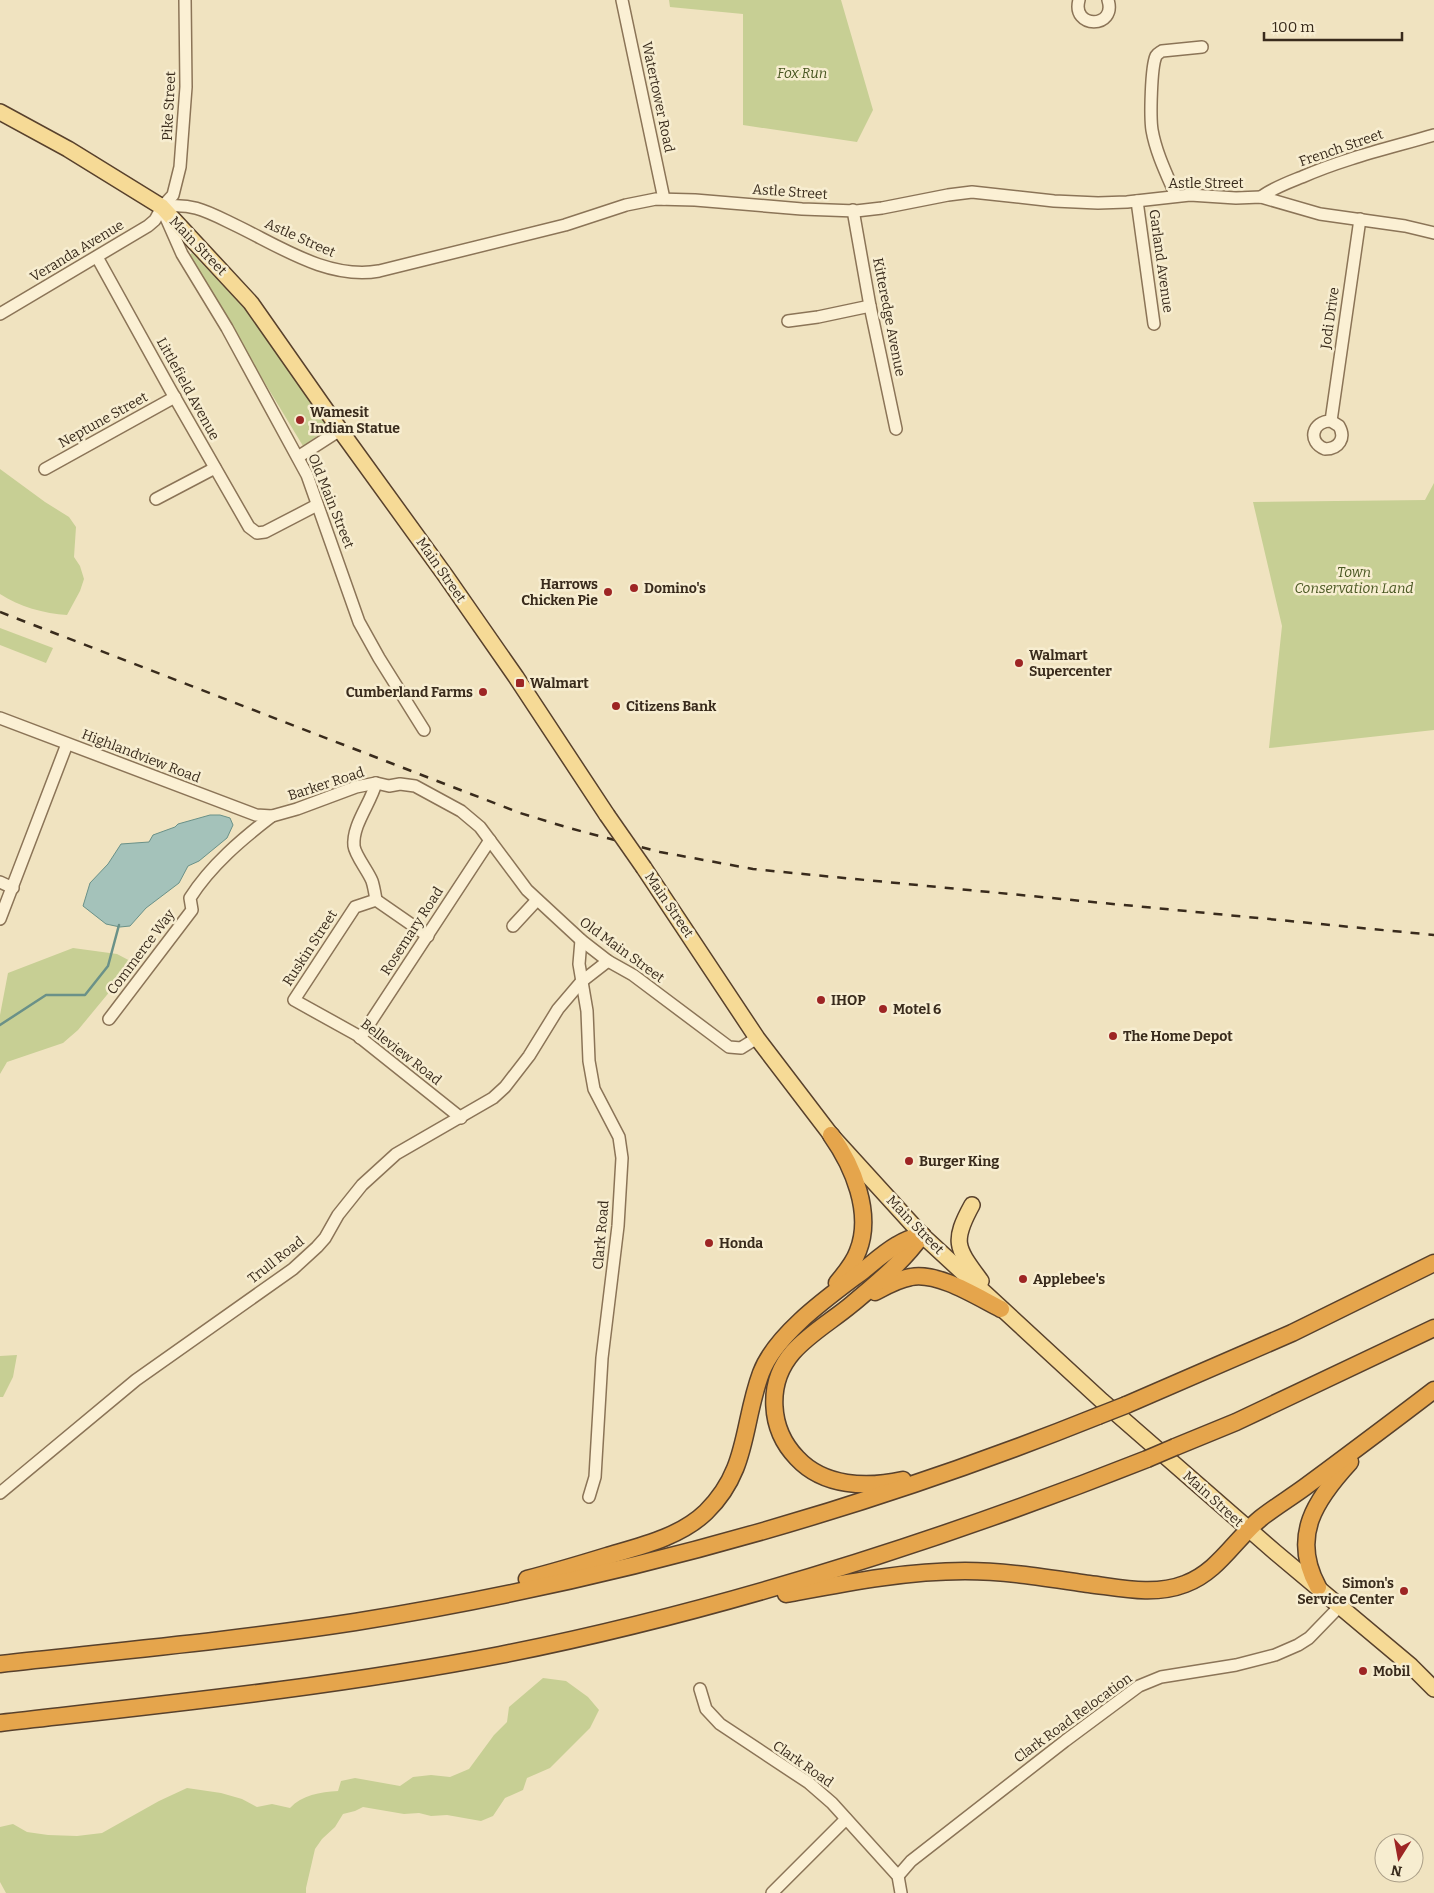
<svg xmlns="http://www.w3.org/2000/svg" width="1434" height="1893" font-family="Bitter,serif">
<rect width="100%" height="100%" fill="#f0e3c0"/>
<!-- green -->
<g fill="#c7cf94">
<polygon points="669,0 841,0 873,110 857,142 743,125 743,14 670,7"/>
<polygon points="192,253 243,307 279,354 325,421 327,429 303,446 188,256"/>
<path d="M0,469L45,502L69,517L76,527L74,557L80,566L84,579L80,591L67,615C45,614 18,606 0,594Z"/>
<polygon points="1434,483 1434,730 1269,748 1282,626 1253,502 1425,500"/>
<polygon points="0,628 53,648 46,663 0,645"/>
<polygon points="73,948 117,954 136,964 111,990 78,1030 63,1043 7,1062 0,1074 0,1015 8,973"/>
<polygon points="17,1355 13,1377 3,1397 0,1397 0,1356"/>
<path d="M543,1678L566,1681L588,1697L599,1710L590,1728L550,1768L527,1778L523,1790L505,1798L493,1816L481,1821L447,1815L431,1816L419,1813L404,1814L363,1807L355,1811L343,1814L335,1827L322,1839L315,1849L306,1888V1893H6L0,1882V1827L13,1824L27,1832L48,1835L77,1836L102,1833L159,1801L187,1788L221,1793L242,1799L257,1807L272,1804L290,1808C302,1795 320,1792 338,1791L341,1781L355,1778L400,1786L413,1777L431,1775L450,1777L469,1769L494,1735L507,1722L509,1707Z"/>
</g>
<!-- water -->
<polygon fill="#a4c2ba" stroke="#6a9188" points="210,815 220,815 230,818 233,825 227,838 199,861 188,866 179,883 146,908 130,926 120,927 106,924 83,906 90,883 108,864 121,844 149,842 153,835 175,827 178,824"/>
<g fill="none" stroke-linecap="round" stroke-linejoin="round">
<!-- stream -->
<polyline stroke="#6a9188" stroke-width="2.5" points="0,1025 46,995 85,995 108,966 119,925"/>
<defs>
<g id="minor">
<polyline points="622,0 664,199"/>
<path d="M1079,0C1071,29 1117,29 1108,0"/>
<path d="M1176,196C1167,175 1156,153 1152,130C1150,117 1151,67 1156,56C1158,53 1159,53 1162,51L1202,47"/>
<path d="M1261,197C1273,188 1287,183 1302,177C1345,158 1390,148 1434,135"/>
<polyline points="1137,201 1154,324"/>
<path d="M162,207C192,202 208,212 235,225C279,246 328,280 379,271L565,225L626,205L656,199L695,200L802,209L856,211L882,208L948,195L972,192L1054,201L1098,203L1127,202L1190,195L1236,198L1261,197L1320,214L1405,226L1434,233"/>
<polyline points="853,210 870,306 896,429"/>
<polyline points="163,211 182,254 227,328 307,475 359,622 379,658 424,730"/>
<polyline points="97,257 170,389 249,527 257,533 265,532 317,505"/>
<polyline points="0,314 148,226 155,220 162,207 173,195 180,167 186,87 185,0"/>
<polyline points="788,321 818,317 870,306"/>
<path d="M1331,421L1339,426C1346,438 1339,449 1325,449C1307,442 1312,421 1331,421L1360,219"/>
<polyline points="298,457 340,430"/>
<polyline points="45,469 175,397"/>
<polyline points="156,499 215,468"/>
<polyline points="0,718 256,815 272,816 297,809 356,787 376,783 389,786 400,784 415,786 461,811 480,827 527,890 581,940 608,961 633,975 729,1047 741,1048 757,1038"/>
<polyline points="0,882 13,888"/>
<polyline points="376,900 355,907 294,1000 357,1035 461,1118"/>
<path d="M376,900C375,894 374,887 372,881C368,871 355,855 354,846C352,825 371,803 376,783"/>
<polyline points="376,900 428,936"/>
<polyline points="0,919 67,744"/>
<polyline points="513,926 537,900"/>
<polyline points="581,940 579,964 587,1011 589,1061 594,1089 619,1137 622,1158 618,1226 602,1358 595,1477 589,1497"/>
<path d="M109,1019L192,910L190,898C211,865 242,839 272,816"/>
<polyline points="360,1038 490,840"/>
<polyline points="0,1493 136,1380 293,1269 317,1247 325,1238 338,1215 362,1185 396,1154 493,1098 505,1087 529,1056 558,1009 581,982 608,961"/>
<polyline points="700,1689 706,1709 720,1724 809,1783 832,1803 898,1876 901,1893"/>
<polyline points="898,1876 911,1861 1065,1741 1139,1686 1161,1677 1236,1665 1275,1655 1298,1645 1309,1638 1340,1606"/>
<polyline points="772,1893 846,1819"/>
</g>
<g id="major">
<polyline points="0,112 68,149 162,207 251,303 340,430 445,575 516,677 607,815"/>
<polyline points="644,868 757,1038 831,1135 922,1235 1102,1401 1275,1552 1411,1666 1434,1689"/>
<path d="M972,1205C951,1243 957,1248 981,1281"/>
</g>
<g id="highway">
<path d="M831,1135C853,1166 873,1213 858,1251C854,1263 845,1273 837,1283"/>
<path d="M875,1292C886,1286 898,1279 911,1277C939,1272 977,1297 1001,1309"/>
<polyline points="1126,1405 1292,1333 1434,1263"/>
<polyline points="1175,1447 1236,1422 1434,1328"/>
<path d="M903,1480C867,1488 824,1487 797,1458C769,1429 766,1383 793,1352C810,1333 833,1320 852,1304C877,1283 903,1262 922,1235"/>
<path d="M527,1579C554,1572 581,1564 607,1556C641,1546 680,1537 706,1512C749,1470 742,1424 761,1373C776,1333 831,1295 864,1270C875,1261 885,1252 897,1245C905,1240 913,1237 922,1235"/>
<path d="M1318,1587C1290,1536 1316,1499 1350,1462"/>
<path d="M786,1594C845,1583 905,1571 965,1571C1006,1571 1048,1578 1089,1584C1121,1588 1154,1596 1185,1584C1218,1572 1235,1539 1261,1518C1275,1507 1290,1498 1305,1487C1348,1455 1391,1423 1434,1390"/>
<path d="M0,1664C118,1651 238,1640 355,1622C610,1581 859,1512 1098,1416"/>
<path d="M0,1723C167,1704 335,1687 500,1655C722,1611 937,1542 1147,1459"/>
</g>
</defs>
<!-- minor casing -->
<use href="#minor" stroke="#8b7457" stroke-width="14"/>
<!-- major casing -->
<use href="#major" stroke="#58412c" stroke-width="18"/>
<!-- highway casing -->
<use href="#highway" stroke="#58412c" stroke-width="19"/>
<!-- minor -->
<use href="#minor" stroke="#fbf0d4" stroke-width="11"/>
<!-- major -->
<use href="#major" stroke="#f6da96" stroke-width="15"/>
<!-- highway -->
<use href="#highway" stroke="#e5a54c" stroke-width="16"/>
<!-- rail -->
<polyline stroke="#392b1c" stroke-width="2.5" stroke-dasharray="9 9" stroke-linecap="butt" points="0,612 520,813 569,828 660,852 753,869 793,873 1434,935"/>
<defs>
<polyline id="major-bridge" points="607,815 644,868"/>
<g id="highway-bridge">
<polyline points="1098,1416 1126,1405"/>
<polyline points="1147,1459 1175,1447"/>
</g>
</defs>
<!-- major-bridge casing -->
<use href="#major-bridge" stroke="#58412c" stroke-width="18" stroke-linecap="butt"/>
<!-- highway-bridge casing -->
<use href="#highway-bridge" stroke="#58412c" stroke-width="19" stroke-linecap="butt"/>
<!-- major-bridge -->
<use href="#major-bridge" stroke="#f6da96" stroke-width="15"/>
<!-- highway-bridge -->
<use href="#highway-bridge" stroke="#e5a54c" stroke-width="16"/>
</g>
<!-- markers -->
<g fill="#9d2524" stroke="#f7edd0" stroke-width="2">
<circle cx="300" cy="420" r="5"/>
<circle cx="634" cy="588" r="5"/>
<circle cx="608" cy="592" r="5"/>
<circle cx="1019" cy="663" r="5"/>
<rect x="515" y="678" width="10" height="10" rx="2.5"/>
<circle cx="483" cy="692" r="5"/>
<circle cx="616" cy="706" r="5"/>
<circle cx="821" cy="1000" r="5"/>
<circle cx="883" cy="1009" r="5"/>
<circle cx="1113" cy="1036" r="5"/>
<circle cx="909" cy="1161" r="5"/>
<circle cx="709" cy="1243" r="5"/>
<circle cx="1023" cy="1279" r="5"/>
<circle cx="1404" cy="1591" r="5"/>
<circle cx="1363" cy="1671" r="5"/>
</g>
<g text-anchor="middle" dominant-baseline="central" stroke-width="5" stroke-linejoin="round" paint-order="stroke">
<!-- park labels -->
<g font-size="14" font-style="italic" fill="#495722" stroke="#f7edd0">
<text x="802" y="73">Fox Run</text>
<text x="1354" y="572">Town<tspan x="1354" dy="16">Conservation Land</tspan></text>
</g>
<!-- street labels -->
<g font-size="14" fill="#392b1c" stroke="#f7edd0">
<text transform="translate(658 97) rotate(78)">Watertower Road</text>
<text transform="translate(169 106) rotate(-87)">Pike Street</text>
<text transform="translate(1341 148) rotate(-19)">French Street</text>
<text x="1206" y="183">Astle Street</text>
<text transform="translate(790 192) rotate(4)">Astle Street</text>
<text transform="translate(300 238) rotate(24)">Astle Street</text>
<text transform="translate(198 246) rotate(46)">Main Street</text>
<text transform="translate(77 251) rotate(-31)">Veranda Avenue</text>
<text transform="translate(1161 261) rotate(82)">Garland Avenue</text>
<text transform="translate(889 317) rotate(79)">Kitteredge Avenue</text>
<text transform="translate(1330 318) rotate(-82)">Jodi Drive</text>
<text transform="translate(188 389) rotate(61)">Littlefield Avenue</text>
<text transform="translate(103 420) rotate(-29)">Neptune Street</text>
<text transform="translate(331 501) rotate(68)">Old Main Street</text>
<text transform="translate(441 570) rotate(55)">Main Street</text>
<text transform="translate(141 756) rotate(21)">Highlandview Road</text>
<text transform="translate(326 784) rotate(-18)">Barker Road</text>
<text transform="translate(669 905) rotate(56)">Main Street</text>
<text transform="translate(412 931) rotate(-57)">Rosemary Road</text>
<text transform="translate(310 948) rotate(-57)">Ruskin Street</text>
<text transform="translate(622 950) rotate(36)">Old Main Street</text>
<text transform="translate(141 952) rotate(-53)">Commerce Way</text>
<text transform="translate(401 1052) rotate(38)">Belleview Road</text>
<text transform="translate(915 1225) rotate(46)">Main Street</text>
<text transform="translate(601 1235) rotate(-85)">Clark Road</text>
<text transform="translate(276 1260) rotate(-38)">Trull Road</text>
<text transform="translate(1213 1499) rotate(42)">Main Street</text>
<text transform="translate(1073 1718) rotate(-36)">Clark Road Relocation</text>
<text transform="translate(803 1764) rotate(35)">Clark Road</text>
</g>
<!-- poi labels -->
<g font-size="14" font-weight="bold" fill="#392b1c" stroke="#f7edd0" text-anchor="start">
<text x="310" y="412">Wamesit<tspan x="310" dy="16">Indian Statue</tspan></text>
<text x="598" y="584" text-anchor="end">Harrows<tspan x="598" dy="16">Chicken Pie</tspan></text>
<text x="644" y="588">Domino's</text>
<text x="1029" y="655">Walmart<tspan x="1029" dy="16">Supercenter</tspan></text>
<text x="530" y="683">Walmart</text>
<text x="473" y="692" text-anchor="end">Cumberland Farms</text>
<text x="626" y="706">Citizens Bank</text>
<text x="831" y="1000">IHOP</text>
<text x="893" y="1009">Motel 6</text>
<text x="1123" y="1036">The Home Depot</text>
<text x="919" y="1161">Burger King</text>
<text x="719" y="1243">Honda</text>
<text x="1033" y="1279">Applebee's</text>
<text x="1394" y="1583" text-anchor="end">Simon's<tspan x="1394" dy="16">Service Center</tspan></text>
<text x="1373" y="1671">Mobil</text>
</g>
</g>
<!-- north arrow -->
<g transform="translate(1399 1858) rotate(191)"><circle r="24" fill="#f7edd0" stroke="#ab9f88"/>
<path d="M0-4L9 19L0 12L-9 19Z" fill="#9d2524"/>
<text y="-8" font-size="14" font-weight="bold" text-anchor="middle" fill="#392b1c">N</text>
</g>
<!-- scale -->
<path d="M1264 32v8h138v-8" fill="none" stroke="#392b1c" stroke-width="2.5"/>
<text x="1272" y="32" font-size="15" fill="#392b1c" stroke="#f7edd0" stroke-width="4" paint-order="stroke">100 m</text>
</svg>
